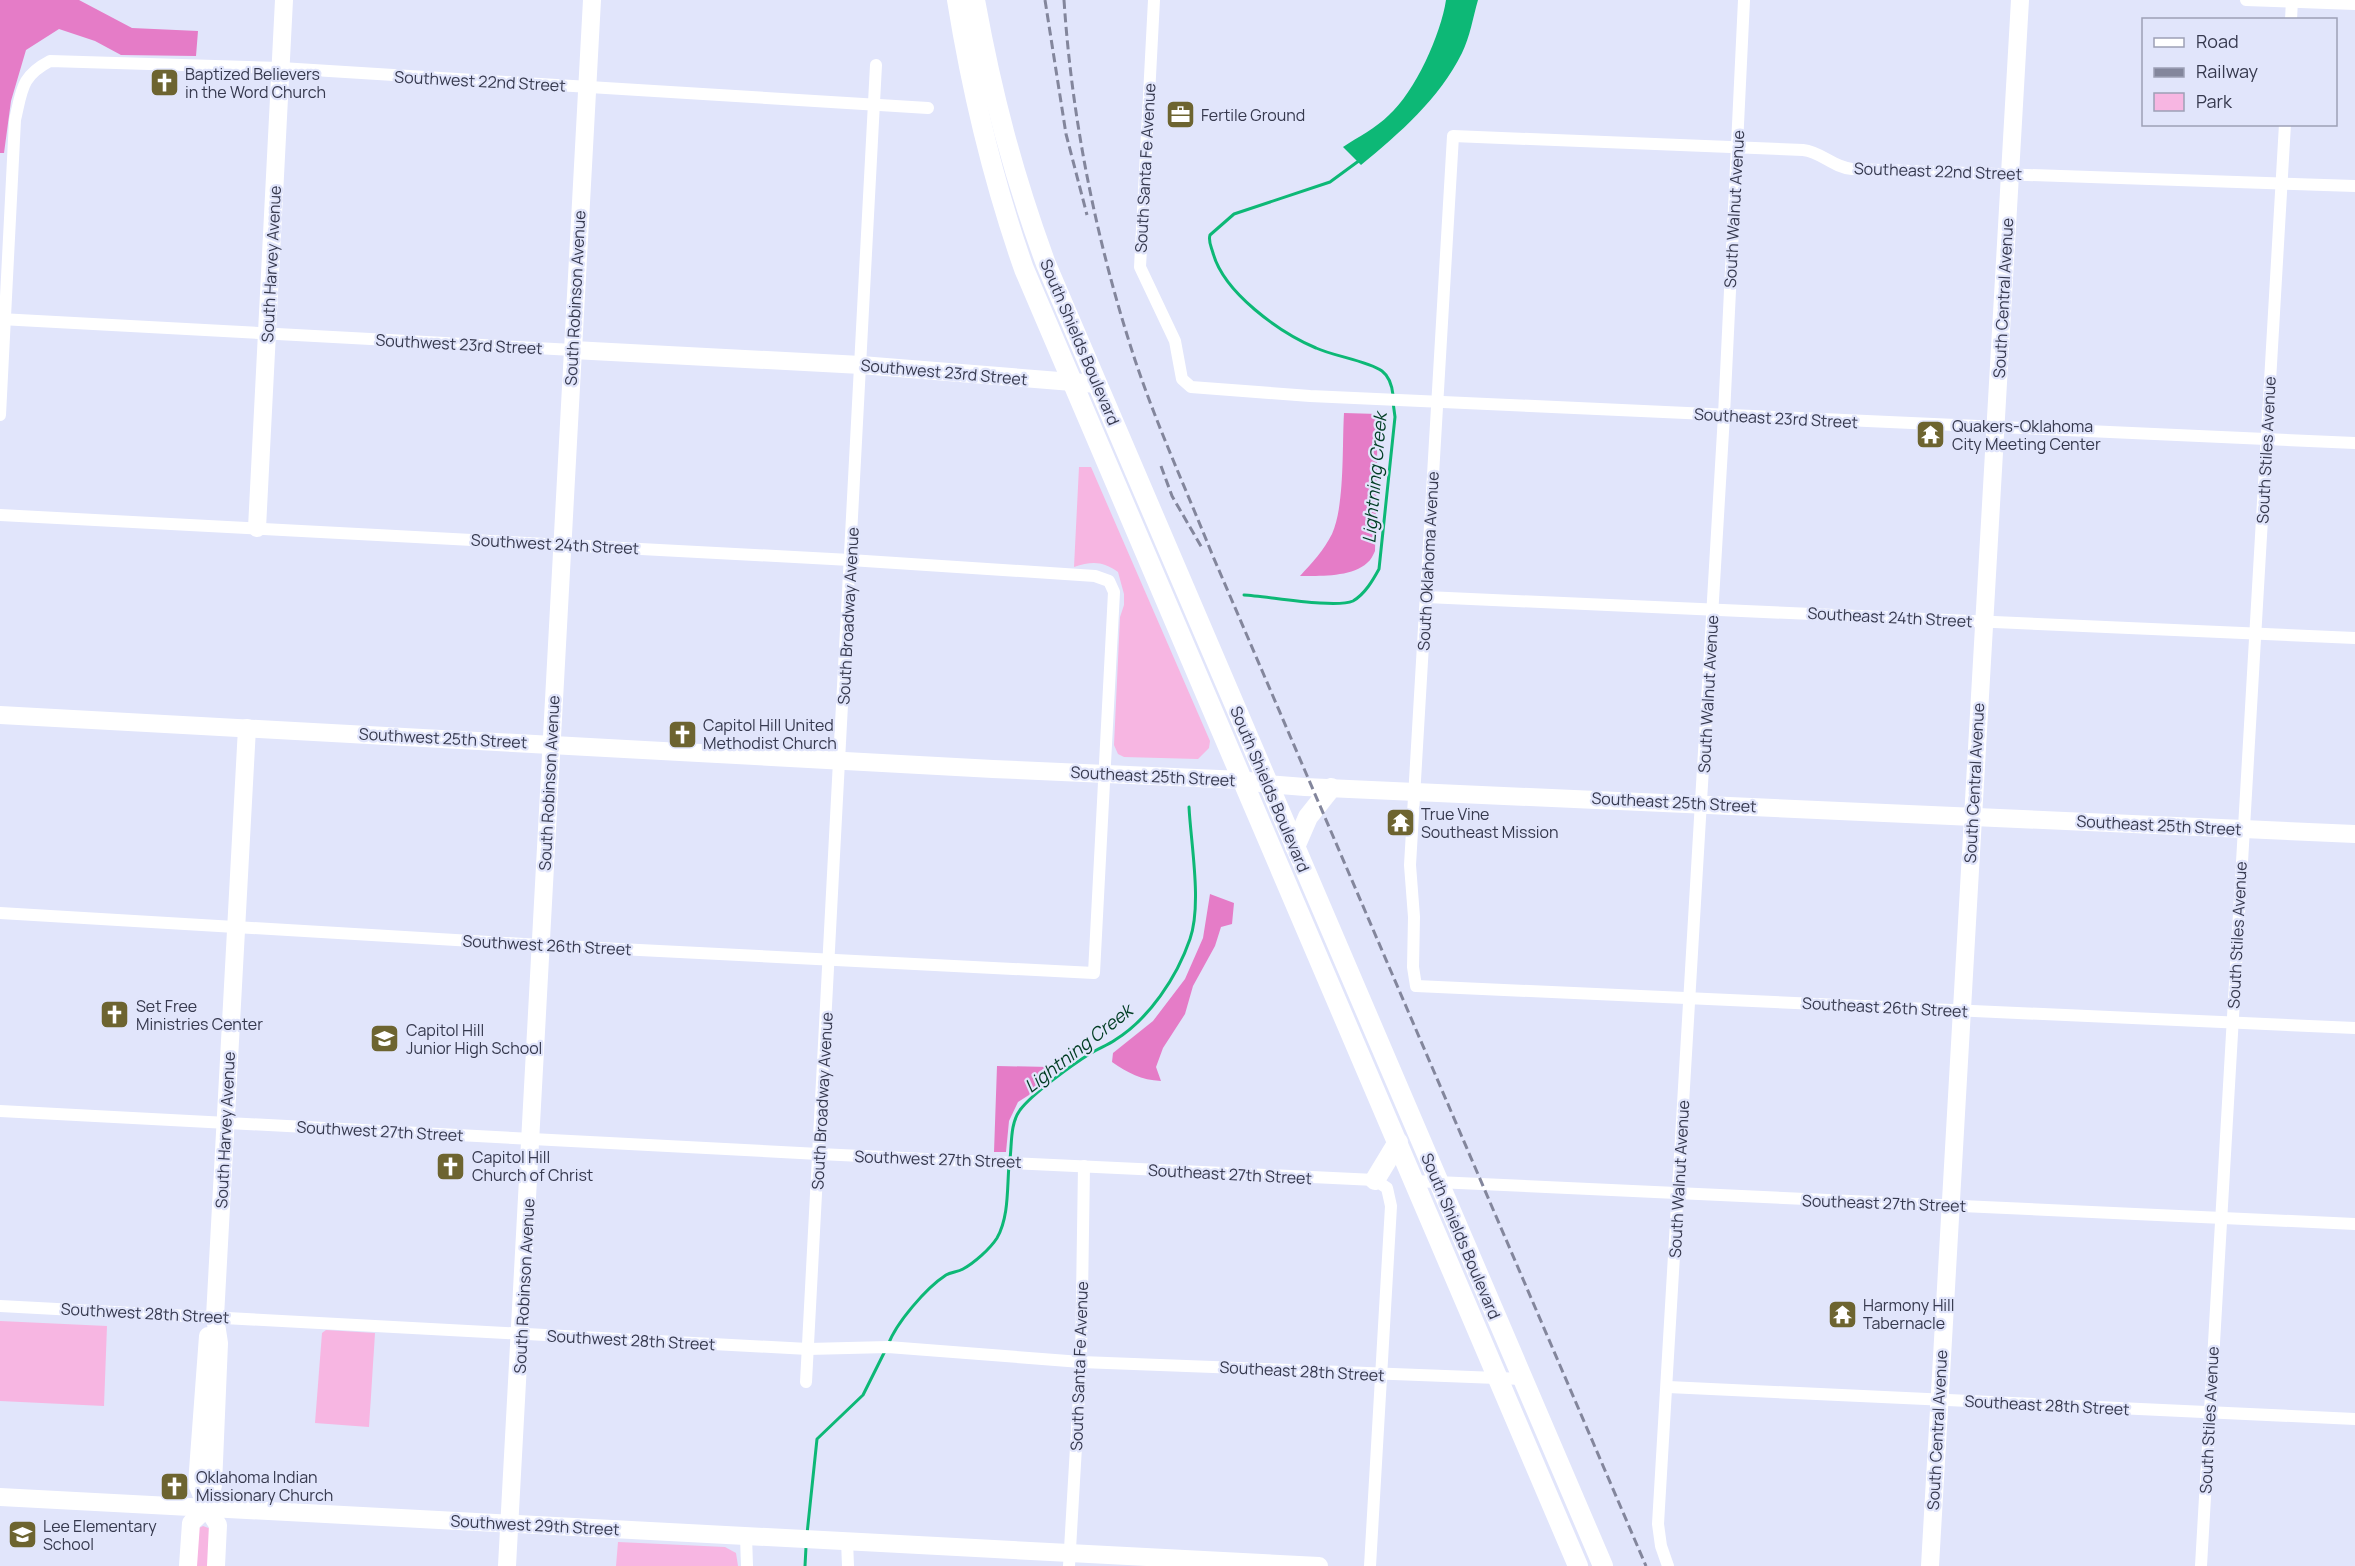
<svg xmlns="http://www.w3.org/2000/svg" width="2355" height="1566" font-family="Manrope,sans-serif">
<rect width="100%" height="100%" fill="#e1e5fb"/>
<!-- green -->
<g fill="#f7b6e2">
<path d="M1079,467H1091L1210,741L1209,748L1198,759L1124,757L1118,754L1114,745L1120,617L1124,605V594L1118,572C1103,561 1092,561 1074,567Z"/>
<polygon points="0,1321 107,1326 104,1406 0,1401"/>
<polygon points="326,1330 375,1333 369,1427 315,1423 322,1333"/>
<polygon points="203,1526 211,1529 210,1566 196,1566 199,1528"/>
<polygon points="618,1542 725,1547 736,1553 738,1566 616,1566"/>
</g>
<!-- forest -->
<g fill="#e57cc7">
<polygon points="0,0 79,0 132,28 198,31 196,56 121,55 95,41 59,29 26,50 11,101 4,153 0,153"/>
<path d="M1344,413L1378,414L1375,551C1373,555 1371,560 1367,563C1352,577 1320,576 1300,576C1312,563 1324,550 1332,534C1345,505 1342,446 1344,413Z"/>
<path d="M1210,894L1234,903L1232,924L1221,927L1215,946L1193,986L1185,1014L1163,1048L1156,1067L1161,1081C1141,1080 1128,1073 1112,1062L1113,1053L1153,1021L1185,979L1203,938Z"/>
<polygon points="997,1066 1050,1067 1029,1095 1018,1102 1009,1121 1006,1152 994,1152"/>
</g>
<!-- water -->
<path fill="#0db876" d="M1446,0H1478C1473,17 1470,37 1462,53C1439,99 1400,133 1361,165L1343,147C1358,137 1376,128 1389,115C1415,92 1441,34 1446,0Z"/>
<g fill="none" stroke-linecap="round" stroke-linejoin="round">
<!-- stream -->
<g stroke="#0db876" stroke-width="3">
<path d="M1360,160L1330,182L1234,214L1210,235C1208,241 1211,246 1213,253C1224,293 1279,332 1316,348C1333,356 1368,361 1382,371C1390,377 1392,386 1393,395"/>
<path d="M1244,595C1267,596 1335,609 1353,601C1365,594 1373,580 1379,569L1395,417L1393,402"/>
<path d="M1010,1159C1012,1143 1010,1124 1020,1110C1033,1093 1072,1065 1091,1053C1099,1048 1108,1045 1115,1040C1149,1019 1177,977 1190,939C1202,904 1191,845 1189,807"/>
<path d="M888,1345C896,1323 926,1288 946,1275C951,1272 958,1272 963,1269C974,1263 990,1249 997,1238C1009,1217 1007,1188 1009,1165"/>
<polyline points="807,1534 817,1439 863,1395 885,1351"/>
<polyline points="805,1566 806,1547"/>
</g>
<!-- street -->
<g stroke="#fff" stroke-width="12">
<polyline points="1154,0 1140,267 1175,341 1182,379 1191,387 1310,396 2355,443"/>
<polyline points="2246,0 2355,4"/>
<polyline points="2291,20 2292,0"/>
<path d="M2355,186L1852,169C1832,167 1822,152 1803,150L1453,136L1410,865L1414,917L1413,967L1416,986L2355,1028"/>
<polyline points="0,319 573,350"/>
<path d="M0,415L15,120C22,90 21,76 50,61L281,68L928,108"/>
<polyline points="0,515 850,560 1095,576 1109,581 1114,592 1094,973 540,945 0,913"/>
<polyline points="1426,597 2355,638"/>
<polyline points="0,1111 819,1154 1375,1180 1387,1188 1391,1206 1370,1566"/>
<polyline points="1414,1181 2355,1224"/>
<polyline points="0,1306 808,1349 888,1347 1081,1362 1523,1379"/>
<polyline points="806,1382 876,65"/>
<polyline points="1668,1387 2355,1419"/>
<polyline points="746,1536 747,1566"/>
<polyline points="847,1541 848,1566"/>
<polyline points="1069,1566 1081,1362 1084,1166"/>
<polyline points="1668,1566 1661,1546 1658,1524 1724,415 1744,0"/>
<polyline points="2201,1566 2285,124"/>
</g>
<!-- secondary -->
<g stroke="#fff" stroke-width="18">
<polyline points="573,350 861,365 1097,384"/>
<polyline points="257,528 284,0"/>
<polyline points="0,715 993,769 1242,780 1267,784 1305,787 2355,834"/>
<polyline points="208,1336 197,1484 207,1508 218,1525 216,1566"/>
<polyline points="0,1497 1319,1566"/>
<polyline points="188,1566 191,1523 207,1508 213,1485 219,1343 215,1317 247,728"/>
<polyline points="507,1566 592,0"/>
<polyline points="1930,1566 2020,0"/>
</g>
<!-- primary -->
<g stroke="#fff" stroke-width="20">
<path d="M957,0C972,93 993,181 1024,269L1578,1566"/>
<path d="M975,0C992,94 1013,174 1046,264L1603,1566"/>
<polyline points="1295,847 1308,817 1331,788"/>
<polyline points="1375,1180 1398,1142"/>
</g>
<!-- rail -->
<g stroke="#83869c" stroke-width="3" stroke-dasharray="9 4.5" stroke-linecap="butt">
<polyline points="1045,0 1066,134 1087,215"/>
<path d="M1064,0C1072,122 1097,244 1135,360C1157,426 1186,489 1212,554L1646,1566"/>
<polyline points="1161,466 1172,496 1202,548"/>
</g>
</g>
<!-- icons -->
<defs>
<symbol id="church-square" viewBox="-11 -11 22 22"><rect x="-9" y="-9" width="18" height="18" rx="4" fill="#6d6430" stroke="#e1e5fb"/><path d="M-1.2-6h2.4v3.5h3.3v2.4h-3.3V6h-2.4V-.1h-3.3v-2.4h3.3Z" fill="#fff"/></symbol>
<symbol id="office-square" viewBox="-11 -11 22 22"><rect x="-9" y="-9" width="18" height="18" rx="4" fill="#6d6430" stroke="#e1e5fb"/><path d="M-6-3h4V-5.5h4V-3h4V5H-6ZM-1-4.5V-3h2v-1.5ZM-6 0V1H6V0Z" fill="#fff"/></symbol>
<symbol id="temple-square" viewBox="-11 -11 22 22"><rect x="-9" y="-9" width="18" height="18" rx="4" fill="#6d6430" stroke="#e1e5fb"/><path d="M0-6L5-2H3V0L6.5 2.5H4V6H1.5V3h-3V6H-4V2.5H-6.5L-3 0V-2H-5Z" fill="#fff"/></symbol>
<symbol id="school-square" viewBox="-11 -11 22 22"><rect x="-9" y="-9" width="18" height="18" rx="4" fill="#6d6430" stroke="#e1e5fb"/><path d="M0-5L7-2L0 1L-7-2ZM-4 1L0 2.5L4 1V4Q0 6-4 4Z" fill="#fff"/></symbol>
</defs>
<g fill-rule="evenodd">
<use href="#church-square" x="148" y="66" width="33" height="33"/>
<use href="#office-square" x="1164" y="98" width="33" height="33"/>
<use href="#temple-square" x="1914" y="418" width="33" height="33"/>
<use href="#church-square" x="666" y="718" width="33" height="33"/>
<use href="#temple-square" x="1384" y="806" width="33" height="33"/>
<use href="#church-square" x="98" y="998" width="33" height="33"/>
<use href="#school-square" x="368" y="1022" width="33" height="33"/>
<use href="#church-square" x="434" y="1150" width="33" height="33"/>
<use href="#temple-square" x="1826" y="1298" width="33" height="33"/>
<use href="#church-square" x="158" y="1470" width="33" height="33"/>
<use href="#school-square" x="6" y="1518" width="33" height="33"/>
</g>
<g text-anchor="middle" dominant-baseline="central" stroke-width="4.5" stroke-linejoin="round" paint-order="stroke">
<!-- poi labels -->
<g font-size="16" fill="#36394e" stroke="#e1e5fb" text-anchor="start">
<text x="185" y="74">Baptized Believers<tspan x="185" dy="18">in the Word Church</tspan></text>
<text x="1201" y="115">Fertile Ground</text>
<text x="1952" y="426">Quakers-Oklahoma<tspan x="1952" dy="18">City Meeting Center</tspan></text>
<text x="703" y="725">Capitol Hill United<tspan x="703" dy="18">Methodist Church</tspan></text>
<text x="1421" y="814">True Vine<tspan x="1421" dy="18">Southeast Mission</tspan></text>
<text x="136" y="1006">Set Free<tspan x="136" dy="18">Ministries Center</tspan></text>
<text x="406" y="1030">Capitol Hill<tspan x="406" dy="18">Junior High School</tspan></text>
<text x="472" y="1157">Capitol Hill<tspan x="472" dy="18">Church of Christ</tspan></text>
<text x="1863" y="1305">Harmony Hill<tspan x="1863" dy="18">Tabernacle</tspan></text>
<text x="196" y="1477">Oklahoma Indian<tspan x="196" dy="18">Missionary Church</tspan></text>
<text x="43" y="1526">Lee Elementary<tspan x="43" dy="18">School</tspan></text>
</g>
<!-- street labels -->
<g font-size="16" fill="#36394e" stroke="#e1e5fb">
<text transform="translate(480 81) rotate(3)">Southwest 22nd Street</text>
<text transform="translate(1145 168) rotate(-87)">South Santa Fe Avenue</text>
<text transform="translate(1938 171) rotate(2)">Southeast 22nd Street</text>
<text transform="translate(1734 209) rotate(-87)">South Walnut Avenue</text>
<text transform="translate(271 264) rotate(-87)">South Harvey Avenue</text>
<text transform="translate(575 298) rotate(-87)">South Robinson Avenue</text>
<text transform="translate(2003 298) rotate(-87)">South Central Avenue</text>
<text transform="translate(1080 342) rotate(67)">South Shields Boulevard</text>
<text transform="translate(459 344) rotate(3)">Southwest 23rd Street</text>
<text transform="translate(944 372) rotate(5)">Southwest 23rd Street</text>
<text transform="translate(1776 418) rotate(3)">Southeast 23rd Street</text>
<text transform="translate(2266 450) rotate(-87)">South Stiles Avenue</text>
<text transform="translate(555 544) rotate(3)">Southwest 24th Street</text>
<text transform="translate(1428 561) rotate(-87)">South Oklahoma Avenue</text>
<text transform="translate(848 616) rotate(-87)">South Broadway Avenue</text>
<text transform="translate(1890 617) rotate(3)">Southeast 24th Street</text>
<text transform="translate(1708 694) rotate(-87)">South Walnut Avenue</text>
<text transform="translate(443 738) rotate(3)">Southwest 25th Street</text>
<text transform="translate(1153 776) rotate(3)">Southeast 25th Street</text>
<text transform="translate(549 783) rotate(-87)">South Robinson Avenue</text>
<text transform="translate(1974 783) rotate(-87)">South Central Avenue</text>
<text transform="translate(1270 789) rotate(67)">South Shields Boulevard</text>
<text transform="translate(1674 802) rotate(3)">Southeast 25th Street</text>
<text transform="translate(2159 825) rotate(3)">Southeast 25th Street</text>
<text transform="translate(2237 935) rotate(-87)">South Stiles Avenue</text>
<text transform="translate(547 945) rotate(3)">Southwest 26th Street</text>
<text transform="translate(1885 1007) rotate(3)">Southeast 26th Street</text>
<text transform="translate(822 1101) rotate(-87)">South Broadway Avenue</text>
<text transform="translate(225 1130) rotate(-87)">South Harvey Avenue</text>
<text transform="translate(380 1131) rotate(3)">Southwest 27th Street</text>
<text transform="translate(938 1159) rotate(2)">Southwest 27th Street</text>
<text transform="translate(1230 1174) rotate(3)">Southeast 27th Street</text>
<text transform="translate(1679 1179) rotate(-87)">South Walnut Avenue</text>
<text transform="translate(1884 1203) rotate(2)">Southeast 27th Street</text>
<text transform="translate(1461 1236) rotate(67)">South Shields Boulevard</text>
<text transform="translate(524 1286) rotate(-87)">South Robinson Avenue</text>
<text transform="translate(145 1313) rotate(3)">Southwest 28th Street</text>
<text transform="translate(631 1340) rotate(3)">Southwest 28th Street</text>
<text transform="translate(1079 1366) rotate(-88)">South Santa Fe Avenue</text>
<text transform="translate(1302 1371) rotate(3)">Southeast 28th Street</text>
<text transform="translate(2047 1405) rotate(3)">Southeast 28th Street</text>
<text transform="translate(2209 1420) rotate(-87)">South Stiles Avenue</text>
<text transform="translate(1937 1430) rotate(-87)">South Central Avenue</text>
<text transform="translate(535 1525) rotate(3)">Southwest 29th Street</text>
</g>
<!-- water labels -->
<g font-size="18" font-style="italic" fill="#003d23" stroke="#e1e5fb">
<text transform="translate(1374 478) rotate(-85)">Lightning Creek</text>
<text transform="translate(1078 1048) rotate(-38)">Lightning Creek</text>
</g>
</g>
<!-- legend -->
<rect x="2142" y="18" width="195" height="108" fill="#e1e5fb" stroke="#9da0b6" stroke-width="1.5"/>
<rect x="2154" y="38" width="30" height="9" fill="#ffffff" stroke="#9da0b6" stroke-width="1.5"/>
<text x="2196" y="48" font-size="18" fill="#36394e">Road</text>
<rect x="2154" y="68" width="30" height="9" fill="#83869c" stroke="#9da0b6" stroke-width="1.5"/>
<text x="2196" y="78" font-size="18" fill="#36394e">Railway</text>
<rect x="2154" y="93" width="30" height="18" fill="#f7b6e2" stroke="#9da0b6" stroke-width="1.5"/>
<text x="2196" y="108" font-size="18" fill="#36394e">Park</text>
</svg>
